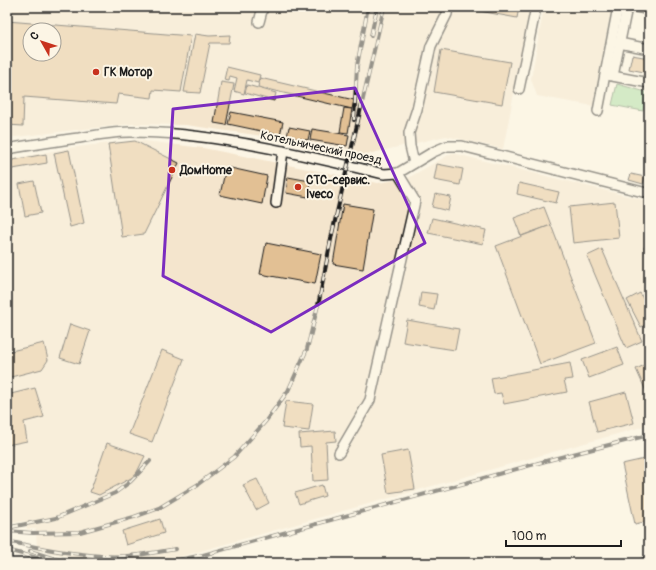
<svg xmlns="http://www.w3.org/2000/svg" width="656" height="570" font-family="Pangolin,sans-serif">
<rect width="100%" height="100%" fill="#fcf5e5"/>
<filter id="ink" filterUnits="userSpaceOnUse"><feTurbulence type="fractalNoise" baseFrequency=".025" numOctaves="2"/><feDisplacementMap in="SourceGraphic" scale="8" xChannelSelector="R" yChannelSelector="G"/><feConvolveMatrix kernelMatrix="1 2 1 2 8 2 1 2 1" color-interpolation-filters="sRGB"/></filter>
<g filter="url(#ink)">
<!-- built -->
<g fill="#f4e5cd" fill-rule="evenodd">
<path d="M7,7H531L503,149L446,136L359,156L345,148L186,125L133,124L76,130L7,138ZM30,30H54V54H30Z"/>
<polygon points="544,7 612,7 593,106 537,96 531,79"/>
<polygon points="136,140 203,148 378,183 408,178 452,153 644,200 649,182 649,425 176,558 137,563 117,563 83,560 37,550 36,529 27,529 25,521 7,524 7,160 68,148"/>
</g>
<!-- green -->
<polygon fill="#a5db9f" stroke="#607c5e" points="617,84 646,92 643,111 612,105"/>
<!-- building -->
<g fill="#e2c094" stroke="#1c1c1c" fill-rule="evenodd">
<polygon points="458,7 519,7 517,18"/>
<path d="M7,21L191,36L181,92L153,90L152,98L118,94L116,104L24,97L23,126L7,125ZM30,30H54V54H30Z"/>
<polygon points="195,34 209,36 230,35 229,43 210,43 200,93 184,92"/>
<polygon points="441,50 510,62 502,104 434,92"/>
<polygon points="632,55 649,58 649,73 629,69"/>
<polygon points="227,67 260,75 258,83 247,80 244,94 234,91 237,78 230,76 229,81 224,80"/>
<polygon points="260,78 354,100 352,109 258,87"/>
<polygon points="221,82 234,84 226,125 214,123"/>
<polygon points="247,85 276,93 274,101 245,93"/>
<polygon points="344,108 352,109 348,133 340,132"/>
<polygon points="231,112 283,122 280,135 228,124"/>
<polygon points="289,127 310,131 308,140 287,137"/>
<polygon points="312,129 349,135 347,146 310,140"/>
<polygon points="135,141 179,163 144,234 122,237 108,144"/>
<polygon points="69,150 84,223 70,227 54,153"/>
<polygon points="46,154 47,163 7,170 7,161"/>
<polygon points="437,164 463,169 460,185 434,180"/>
<polygon points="226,167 267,176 262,204 220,195"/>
<polygon points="631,174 645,177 643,184 629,180"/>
<polygon points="288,177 310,181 308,197 286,193"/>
<polygon points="34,181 41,213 25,216 19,184"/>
<polygon points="519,183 559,192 556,203 517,194"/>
<polygon points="435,194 451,197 448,211 432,207"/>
<polygon points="615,202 619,238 573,243 569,207"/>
<polygon points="343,204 373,209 363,269 333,264"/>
<polygon points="544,207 551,225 521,236 514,218"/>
<polygon points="432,218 486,230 483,244 428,233"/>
<polygon points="551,225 596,343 540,364 496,246"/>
<polygon points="266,243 321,254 315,284 260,274"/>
<polygon points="649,246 649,265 644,247"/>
<polygon points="602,249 642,341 626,348 587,256"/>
<polygon points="421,292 437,294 434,310 419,307"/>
<polygon points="640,293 649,310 649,323 641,327 627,300"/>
<polygon points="407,320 459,329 455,350 403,342"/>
<polygon points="70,324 90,331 79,364 60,358"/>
<polygon points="44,343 48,360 42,369 7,378 7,352"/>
<polygon points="617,347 624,365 589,378 582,360"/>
<polygon points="162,350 184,359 152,442 129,434"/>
<polygon points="570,363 573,379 564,380 567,392 504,404 501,393 494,394 491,378"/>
<polygon points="649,363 649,398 636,369"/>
<polygon points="35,388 44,417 24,422 27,441 7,445 7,395"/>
<polygon points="626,392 634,423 597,432 589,402"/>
<polygon points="286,401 313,404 309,431 282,428"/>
<polygon points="335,431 336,441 326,442 328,480 313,481 311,446 300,447 299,434"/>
<polygon points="107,443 145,456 135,476 99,495 90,492"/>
<polygon points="408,450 415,489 388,493 381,455"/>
<polygon points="649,458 649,521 635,524 622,464"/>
<polygon points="257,479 269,503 256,510 243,485"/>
<polygon points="322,485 325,496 299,504 295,493"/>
<polygon points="160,519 164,533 126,545 122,531"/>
</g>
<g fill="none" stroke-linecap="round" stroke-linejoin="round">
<defs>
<g id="minor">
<polyline points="635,7 649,10"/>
<polyline points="259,22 263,7"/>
<polyline points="619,43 649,49"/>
<polyline points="607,75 649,83"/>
<polyline points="613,76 627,7"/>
<polyline points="519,89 536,7"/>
<polyline points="598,111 618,7"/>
<path d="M7,149C31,145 55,141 79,138C96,135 113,132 130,132C214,132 302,155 384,174L398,173L433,152L447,146H462L643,192"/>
<polyline points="414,163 410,146 409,133 417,109 431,46 447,14 448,7"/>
<polyline points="276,203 283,151"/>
<polyline points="339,453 370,400 415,201 398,173"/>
<polyline points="644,563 649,561"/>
</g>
</defs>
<!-- minor casing -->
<use href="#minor" stroke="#1c1c1c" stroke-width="12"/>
<!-- minor -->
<use href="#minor" stroke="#fcf5e5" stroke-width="9"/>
<defs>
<g id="rail">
<polyline points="371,36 377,7"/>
<polyline points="354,120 357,66 368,7"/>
<polyline points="11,527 56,518 115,493 130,482 150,461"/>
<polyline points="7,531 33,533 80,532 134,517 159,508 197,485 234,457 265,422 288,391 307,349 319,301 332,234 384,7"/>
<path d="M7,541C38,548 70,554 102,556C127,558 152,553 176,549"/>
<polyline points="7,550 37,558"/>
<polyline points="30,551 68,563"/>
<polyline points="63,559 83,563"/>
<polyline points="163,563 203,555 553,459 649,435"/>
</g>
</defs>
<!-- rail casing -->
<use href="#rail" stroke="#1c1c1c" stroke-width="4"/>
<!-- rail -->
<use href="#rail" stroke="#fcf5e5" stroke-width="2.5" stroke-dasharray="8" stroke-linecap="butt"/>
</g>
</g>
<!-- marked area -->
<path d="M0 0H656V570H0ZM355,88L425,243L271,332L163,276L173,109Z" fill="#fcf5e5" fill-opacity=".55" fill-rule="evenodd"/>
<path fill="none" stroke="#7b2cbf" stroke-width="3" stroke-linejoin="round" d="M355,88L425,243L271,332L163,276L173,109Z"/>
<!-- markers -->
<g fill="#c8321e" stroke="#fcf5e5" stroke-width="1.5">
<circle cx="96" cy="72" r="4"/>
<circle cx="172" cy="170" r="4"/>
<circle cx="298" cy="187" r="4"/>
</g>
<g text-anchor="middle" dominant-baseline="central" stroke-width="4" stroke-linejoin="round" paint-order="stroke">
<!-- poi labels -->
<g font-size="12" font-weight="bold" fill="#1c1c1c" stroke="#fcf5e5" text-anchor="start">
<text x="104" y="72">ГК Мотор</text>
<text x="180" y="170">ДомHome</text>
<text x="306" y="180">СТС-сервис.<tspan x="306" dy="14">Iveco</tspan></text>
</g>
<!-- street labels -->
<g font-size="12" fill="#1c1c1c" stroke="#fcf5e5">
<text transform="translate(321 148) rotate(12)">Котельнический проезд</text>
</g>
</g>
<!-- margin -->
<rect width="656" height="570" fill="none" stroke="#fcf5e5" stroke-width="24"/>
<rect x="12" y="12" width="632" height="546" fill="none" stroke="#1c1c1c" stroke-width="1.5" filter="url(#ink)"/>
<!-- north arrow -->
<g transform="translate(42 42) rotate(309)"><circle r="19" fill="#fcf5e5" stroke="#a29e95"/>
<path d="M0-3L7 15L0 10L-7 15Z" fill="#c8321e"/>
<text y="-6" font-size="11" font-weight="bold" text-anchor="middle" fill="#1c1c1c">С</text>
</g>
<!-- scale -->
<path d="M506 540v6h115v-6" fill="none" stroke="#1c1c1c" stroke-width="2"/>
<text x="512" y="540" font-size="12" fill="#1c1c1c" stroke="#fcf5e5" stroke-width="3" paint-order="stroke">100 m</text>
</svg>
